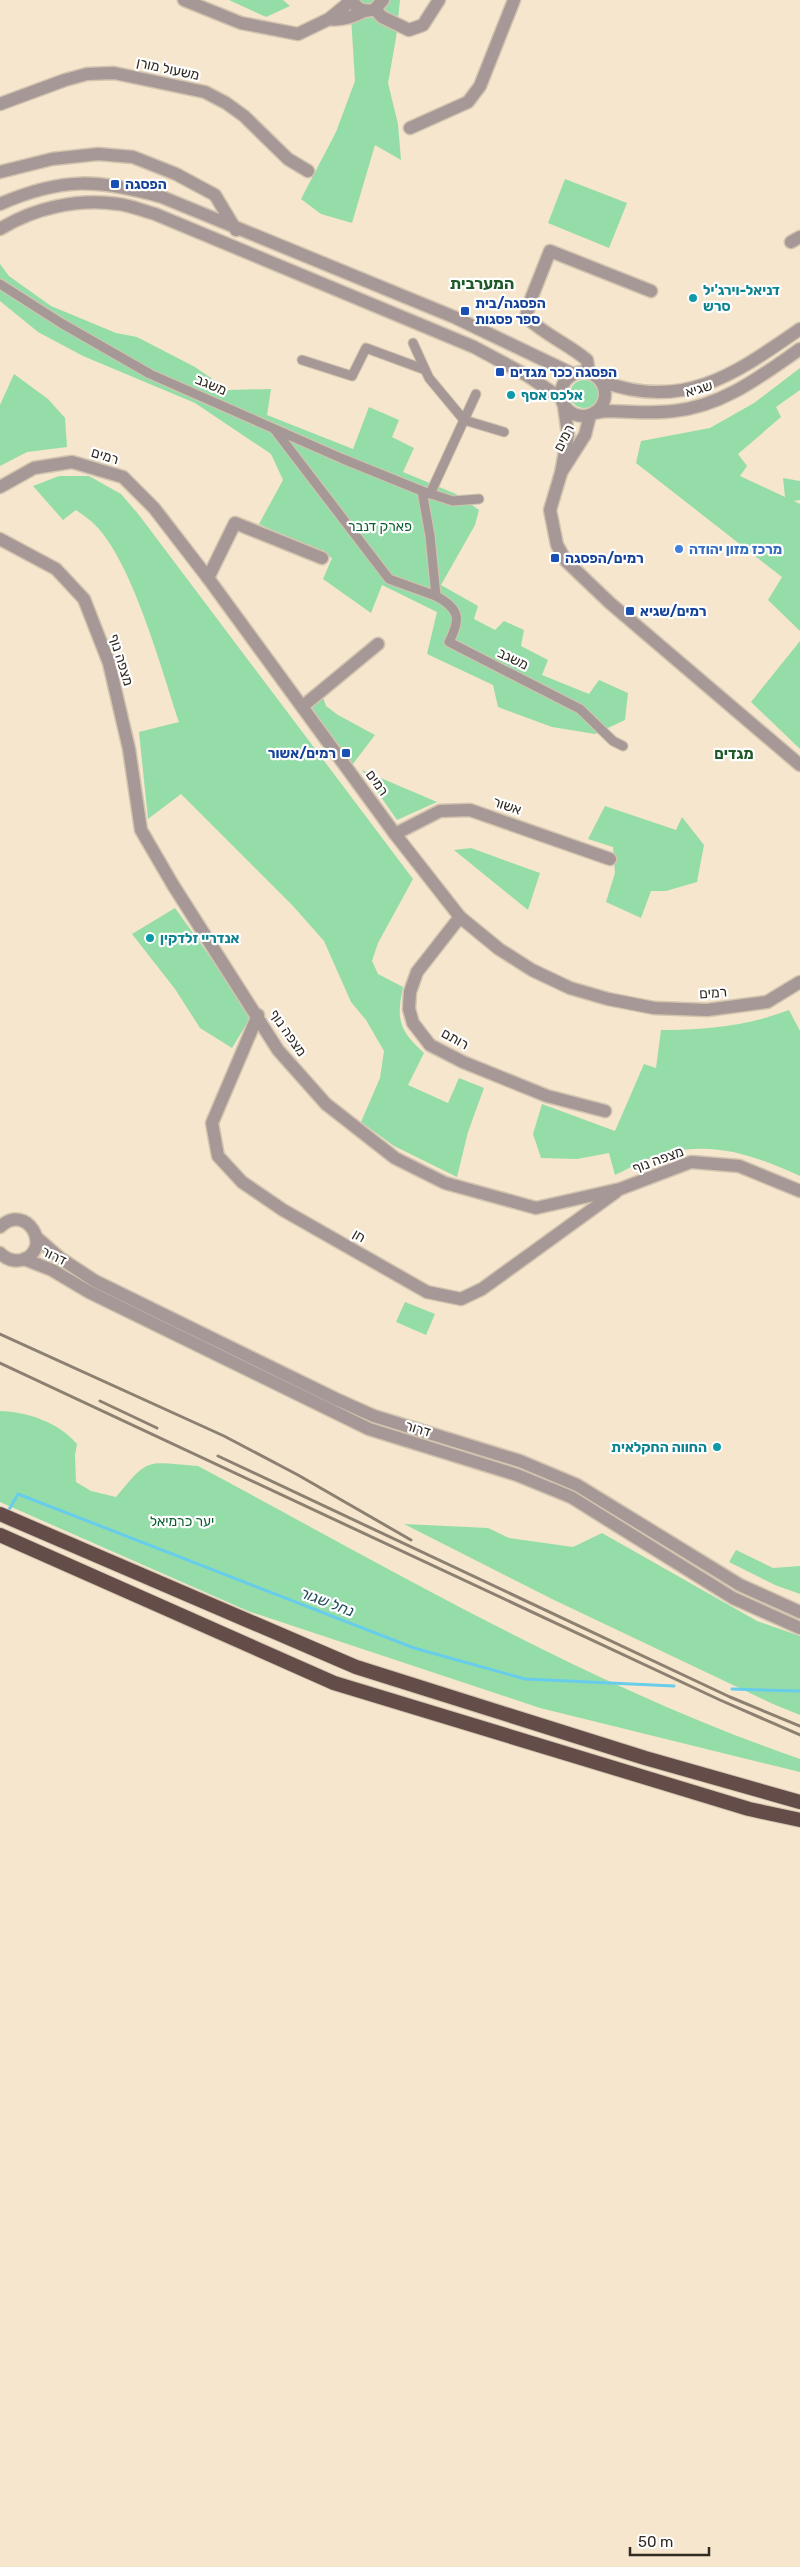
<svg xmlns="http://www.w3.org/2000/svg" width="800" height="2567" font-family="Rubik,Heebo,sans-serif">
<rect width="100%" height="100%" fill="#f5e6cd"/>
<!-- green -->
<g fill="#95dda8">
<polygon points="229,0 283,0 290,6 266,17"/>
<polygon points="350,0 400,0 396,38 388,83 398,124 401,160 375,145 352,223 321,214 301,199 336,132 355,81"/>
<polygon points="565,179 627,203 609,248 548,223"/>
<polygon points="0,264 9,276 51,306 116,333 137,337 195,367 228,390 271,389 267,415 353,449 369,407 399,420 392,437 414,448 403,472 456,494 479,510 475,525 441,585 478,606 474,619 495,630 504,621 524,630 521,646 548,660 542,675 589,694 599,680 628,693 625,720 595,734 552,727 498,707 493,685 427,654 437,612 382,585 371,613 323,579 332,558 259,524 283,480 271,454 195,403 83,356 38,332 0,301"/>
<polygon points="800,368 800,390 776,407 781,417 738,454 747,466 740,476 785,497 783,478 800,481 800,500 794,501 800,504 800,631 768,600 782,577 636,463 641,441 710,428 754,403"/>
<polygon points="14,374 48,399 65,418 67,447 27,452 0,466 0,405"/>
<circle cx="584" cy="394" r="14"/>
<path d="M59,476H89L121,494L139,515L413,879L378,943L372,961L378,974L403,987C396,1020 399,1030 424,1053L408,1085L448,1103L459,1078L484,1088L468,1132L457,1177L394,1146L361,1122L380,1078L384,1051L366,1020L351,1002L324,941L293,906L181,794L148,819L139,732L179,722C162,671 132,560 94,524C89,519 82,514 76,510L63,520L33,486Z"/>
<polygon points="800,641 800,749 751,702"/>
<polygon points="322,694 326,706 338,715 375,735 352,765 312,709"/>
<polygon points="362,770 437,802 397,820"/>
<polygon points="605,806 676,830 682,817 704,845 697,882 666,891 651,891 641,918 606,902 615,873 613,847 588,839"/>
<polygon points="471,848 540,873 528,910 454,850"/>
<polygon points="175,908 252,1015 232,1048 200,1028 175,989 132,934"/>
<path d="M789,1010L800,1031V1176C755,1156 719,1142 669,1152C651,1156 632,1167 615,1175L609,1153L577,1159L541,1158L533,1134L542,1104L615,1131L644,1064L656,1068L661,1030C706,1030 747,1026 789,1010Z"/>
<polygon points="405,1302 435,1314 426,1335 396,1322"/>
<path d="M0,1411C28,1412 58,1422 77,1444L75,1455L76,1482L91,1491L116,1497C150,1456 145,1462 198,1466C394,1571 589,1686 800,1759V1772L540,1708L248,1611L0,1502Z"/>
<polygon points="404,1524 488,1528 509,1538 573,1547 602,1533 757,1621 800,1636 800,1715 773,1704 552,1599"/>
<polygon points="736,1550 773,1568 800,1566 800,1594 775,1585 729,1562"/>
</g>
<g fill="none" stroke-linecap="round" stroke-linejoin="round">
<!-- stream -->
<g stroke="#68cceb" stroke-width="3">
<polyline points="7,1513 18,1494 414,1648 525,1679 674,1686"/>
<polyline points="732,1689 800,1691"/>
</g>
<defs>
<g id="pedestrian">
<polyline points="0,284 61,323 150,374 343,459 422,491 453,501 479,499"/>
<polyline points="413,343 429,378 464,420 504,432"/>
<polyline points="302,360 352,376 366,348 423,369"/>
<polyline points="275,430 389,579 436,596"/>
<path d="M422,491L430,536L436,596C460,609 461,619 449,642L580,709L613,741L623,746"/>
<polyline points="430,494 476,394"/>
</g>
<g id="minor">
<polyline points="184,0 241,23 298,34 329,19 346,5 349,0"/>
<path d="M352,0C357,10 365,13 375,9L383,0"/>
<polyline points="375,9 382,17 409,30 423,25 439,0"/>
<path d="M329,19C342,21 353,17 364,11"/>
<polyline points="0,104 65,80 87,74 114,73 205,92 226,103 244,116 288,159 308,171"/>
<polyline points="410,128 468,102 480,86 514,0"/>
<polyline points="0,172 52,159 98,154 133,157 176,174 215,195 236,230"/>
<polyline points="791,242 800,237"/>
<path d="M589,373L587,360C568,344 545,335 526,317L531,299L550,251L651,291"/>
<polyline points="564,406 568,435 561,473 550,510 557,545 566,561 610,603 800,765"/>
<polyline points="562,471 585,435 590,415"/>
<polyline points="0,487 34,468 72,462 123,477 154,508 208,578 395,834 460,917 499,949 532,970 570,988 608,999 654,1008 707,1010 767,1002 800,982"/>
<polyline points="0,539 56,569 84,599 109,663 129,749 141,830 173,885 278,1050 326,1104 395,1158 445,1183 536,1208 620,1189 691,1162 739,1166 800,1191"/>
<polyline points="208,578 235,523 322,558"/>
<polyline points="303,706 378,644"/>
<polyline points="395,834 440,811 470,810 610,859"/>
<polyline points="460,917 417,972 410,992 409,1009 413,1023 430,1045 463,1062 547,1096 605,1111"/>
<polyline points="258,1015 212,1123 218,1156 242,1182 283,1210 427,1292 461,1299 482,1289 616,1192"/>
</g>
<g id="tertiary">
<path d="M0,204C62,177 98,179 162,197L454,317L573,374"/>
<path d="M0,229C34,208 78,198 118,204C130,205 143,211 155,214L474,347L528,376L562,399"/>
<circle cx="583" cy="394" r="22"/>
<path d="M601,381C683,412 735,374 800,329"/>
<path d="M594,413L605,411C628,411 651,414 674,411C723,406 761,376 800,349"/>
<path d="M0,1227C27,1201 54,1250 22,1260C13,1262 6,1259 0,1253"/>
<polyline points="36,1237 60,1258 95,1281 336,1399 374,1416 520,1461 577,1485 740,1585 800,1612"/>
<polyline points="24,1259 52,1270 89,1292 369,1429 517,1475 571,1497 733,1598 800,1628"/>
</g>
<g id="trunk">
<polyline points="0,1514 356,1667 645,1758 800,1802"/>
<polyline points="0,1535 334,1683 749,1809 800,1820"/>
</g>
</defs>
<!-- pedestrian casing -->
<use href="#pedestrian" stroke="#d2c4ae" stroke-width="11"/>
<!-- minor casing -->
<use href="#minor" stroke="#d2c4ae" stroke-width="15"/>
<!-- tertiary casing -->
<use href="#tertiary" stroke="#d2c4ae" stroke-width="15"/>
<!-- trunk casing -->
<use href="#trunk" stroke="#d2c4ae" stroke-width="16"/>
<!-- pedestrian -->
<use href="#pedestrian" stroke="#a69896" stroke-width="9"/>
<!-- minor -->
<use href="#minor" stroke="#a69896" stroke-width="12"/>
<!-- tertiary -->
<use href="#tertiary" stroke="#a69896" stroke-width="12"/>
<!-- trunk -->
<use href="#trunk" stroke="#644c48" stroke-width="14"/>
<!-- rail -->
<g stroke="#8c8171" stroke-width="3">
<polyline points="0,1334 224,1436 298,1475 411,1540"/>
<polyline points="0,1363 720,1700 800,1735"/>
<polyline points="100,1401 157,1428"/>
<polyline points="218,1456 730,1697 800,1726"/>
</g>
</g>
<!-- markers -->
<g fill="#1a4fb4" stroke="#fff" stroke-width="2">
<rect x="110" y="179" width="10" height="10" rx="2.5"/>
<rect x="460" y="306" width="10" height="10" rx="2.5"/>
<rect x="495" y="367" width="10" height="10" rx="2.5"/>
<rect x="550" y="553" width="10" height="10" rx="2.5"/>
<rect x="625" y="606" width="10" height="10" rx="2.5"/>
<rect x="341" y="748" width="10" height="10" rx="2.5"/>
</g>
<g fill="#0f9aa8" stroke="#fff" stroke-width="2">
<circle cx="693" cy="298" r="5"/>
<circle cx="511" cy="395" r="5"/>
<circle cx="150" cy="938" r="5"/>
<circle cx="717" cy="1447" r="5"/>
</g>
<circle fill="#3f7fe0" stroke="#fff" stroke-width="2" cx="679" cy="549" r="5"/>
<g text-anchor="middle" dominant-baseline="central" stroke-width="4.5" stroke-linejoin="round" paint-order="stroke">
<!-- street labels -->
<g font-size="14" fill="#302a21" stroke="#fff">
<text transform="translate(168 69) rotate(12)">משעול מורן</text>
<text transform="translate(211 385) rotate(23)">משגב</text>
<text transform="translate(699 389) rotate(-17)">שגיא</text>
<text transform="translate(564 438) rotate(-63)">רמים</text>
<text transform="translate(105 456) rotate(17)">רמים</text>
<text transform="translate(513 659) rotate(26)">משגב</text>
<text transform="translate(121 660) rotate(73)">מצפה נוף</text>
<text transform="translate(377 783) rotate(54)">רמים</text>
<text transform="translate(507 806) rotate(19)">אשור</text>
<text transform="translate(713 993) rotate(-4)">רמים</text>
<text transform="translate(288 1033) rotate(55)">מצפה נוף</text>
<text transform="translate(455 1039) rotate(29)">רותם</text>
<text transform="translate(658 1160) rotate(-20)">מצפה נוף</text>
<text transform="translate(359 1236) rotate(30)">חן</text>
<text transform="translate(54 1256) rotate(26)">דרור</text>
<text transform="translate(418 1429) rotate(17)">דרור</text>
</g>
<!-- transit labels -->
<g font-size="14" font-weight="bold" fill="#164399" stroke="#fff" text-anchor="start">
<text x="125" y="184">הפסגה</text>
<text x="475" y="303">הפסגה/בית<tspan x="475" dy="16">ספר פסגות</tspan></text>
<text x="510" y="372">הפסגה ככר מגדים</text>
<text x="565" y="558">רמים/הפסגה</text>
<text x="640" y="611">רמים/שגיא</text>
<text x="336" y="753" text-anchor="end">רמים/אשור</text>
</g>
<!-- culture labels -->
<g font-size="14" font-weight="bold" fill="#0d838f" stroke="#fff" text-anchor="start">
<text x="703" y="290">דניאל-וירג'יל<tspan x="703" dy="16">סרש</tspan></text>
<text x="521" y="395">אלכס אסף</text>
<text x="160" y="938">אנדריי זלדקין</text>
<text x="707" y="1447" text-anchor="end">החווה החקלאית</text>
</g>
<!-- park labels -->
<g font-size="14" fill="#0c5e2f" stroke="#fff">
<text x="380" y="526">פארק דנבר</text>
<text x="182" y="1521">יער כרמיאל</text>
</g>
<!-- shop labels -->
<g font-size="14" font-weight="bold" fill="#366cbe" stroke="#fff" text-anchor="start">
<text x="689" y="549">מרכז מזון יהודה</text>
</g>
<!-- neighbourhood labels -->
<g font-size="15" font-weight="bold" fill="#1f5927" stroke="#fff">
<text x="734" y="754">מגדים</text>
</g>
<!-- water labels -->
<g font-size="15" font-style="italic" fill="#24505e" stroke="#fff">
<text transform="translate(327 1602) rotate(21)">נחל שגור</text>
</g>
<!-- quarter labels -->
<g font-size="16" font-weight="bold" fill="#1f5927" stroke="#fff">
<text x="482" y="283">המערבית</text>
</g>
</g>
<!-- scale -->
<path d="M630 2547v8h79v-8" fill="none" stroke="#302a21" stroke-width="2.5"/>
<text x="638" y="2547" font-size="15" fill="#302a21" stroke="#ffffff" stroke-width="4" paint-order="stroke">50 m</text>
</svg>
